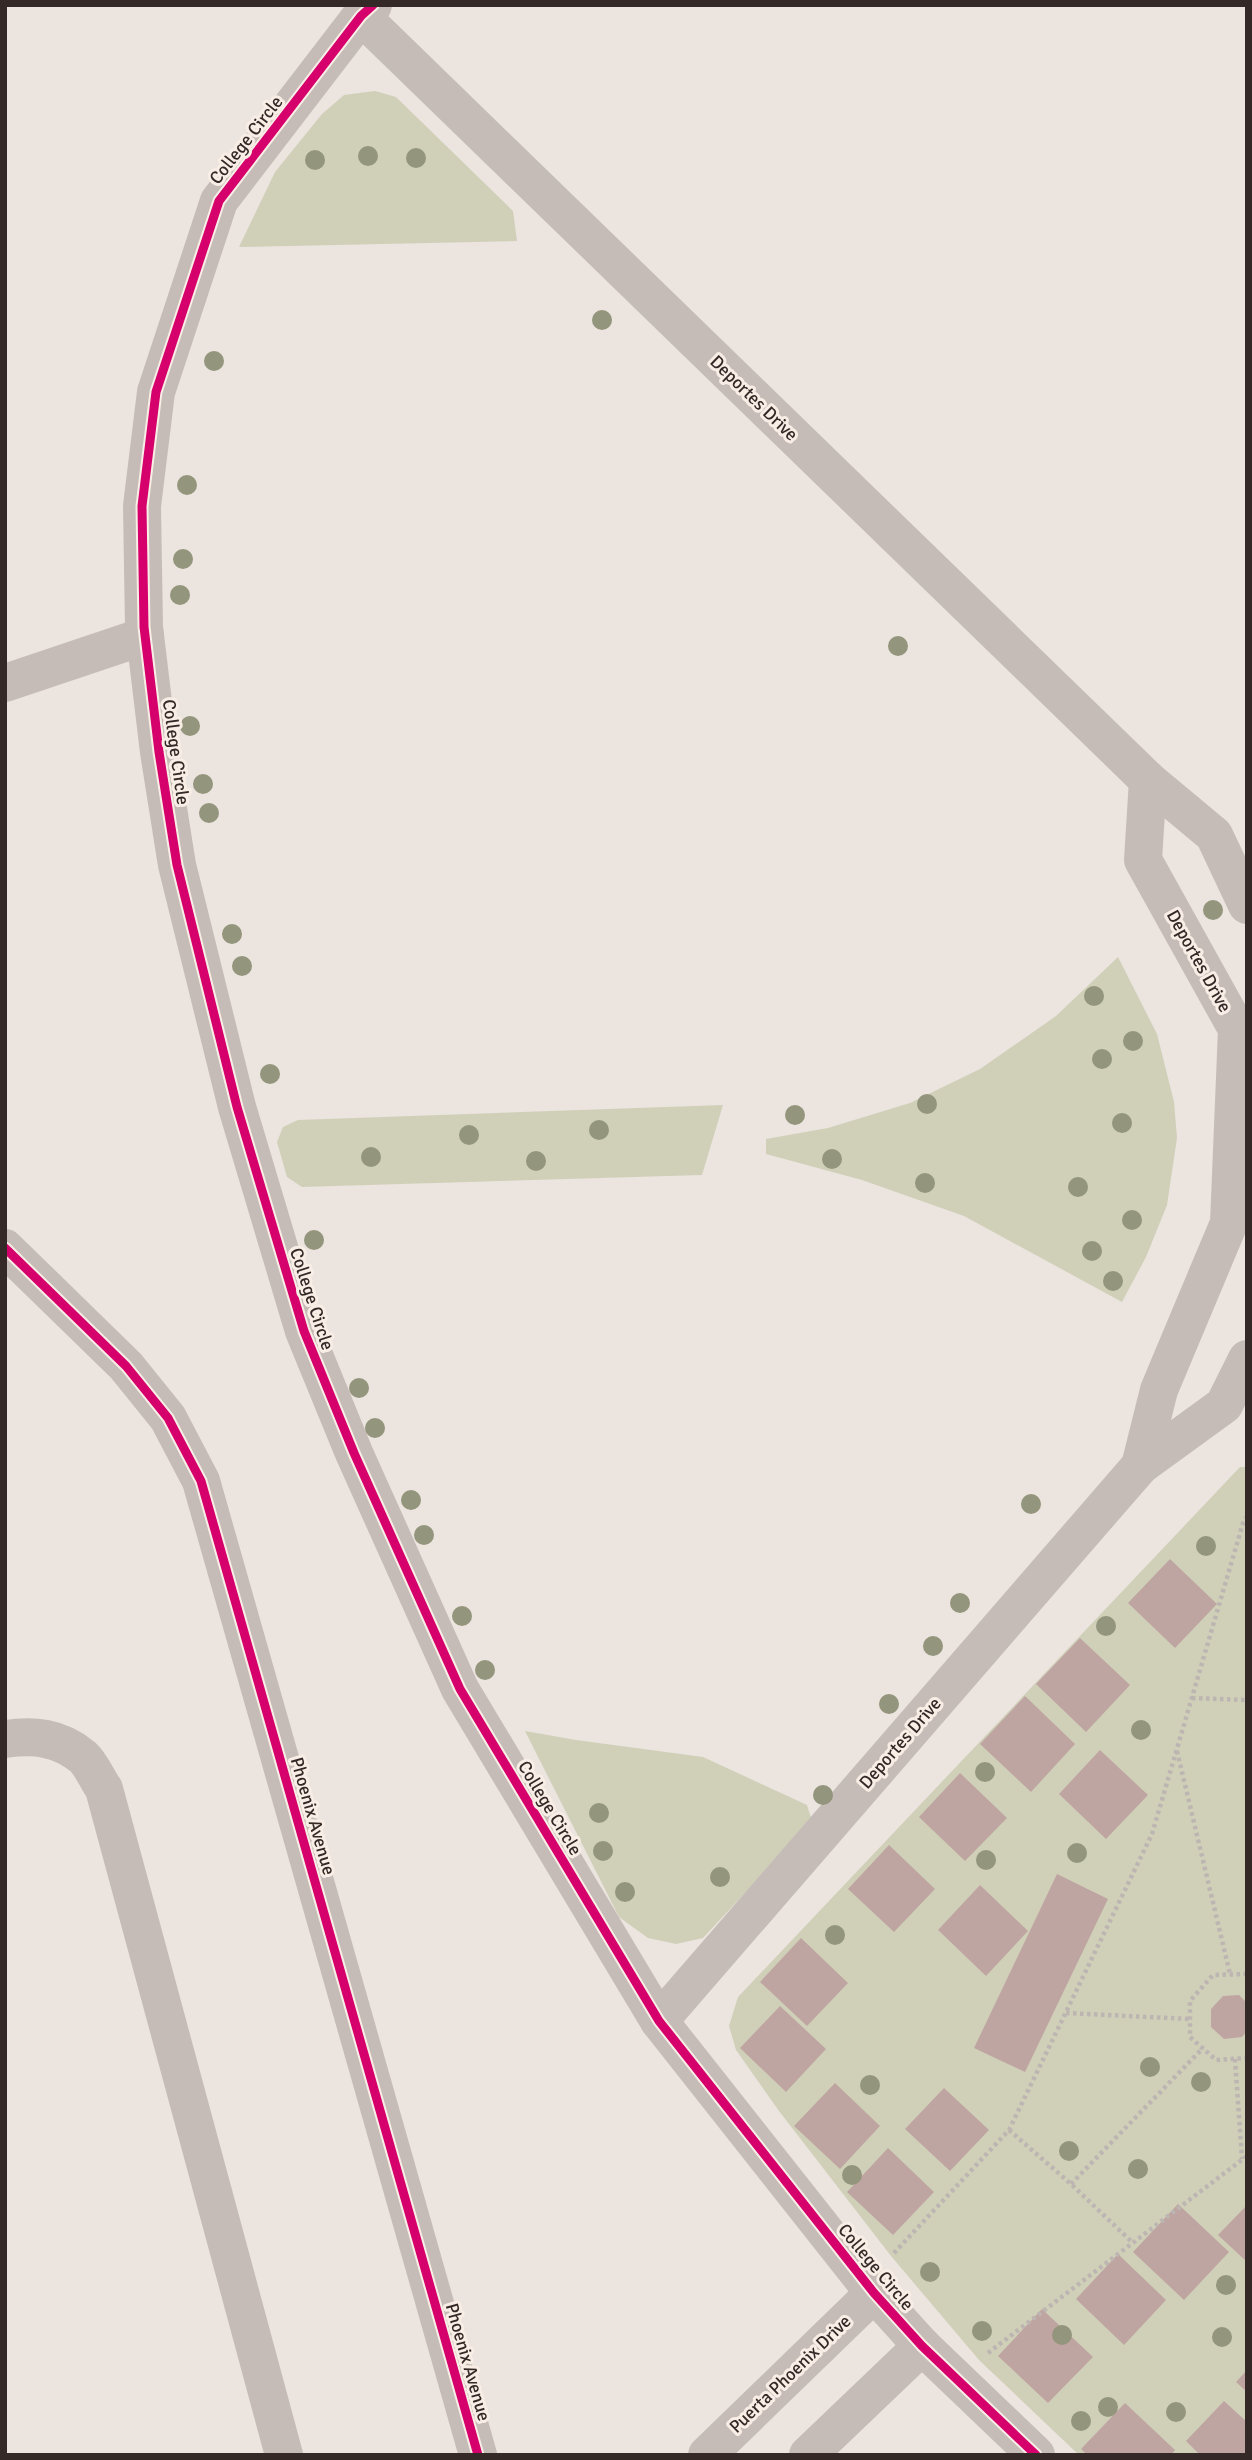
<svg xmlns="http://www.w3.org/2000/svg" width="1252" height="2460" font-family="Signika,sans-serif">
<rect width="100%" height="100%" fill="#ece4df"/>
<!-- green -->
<g fill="#d0d0b9">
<polygon points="375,91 396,97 513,211 517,241 239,247 275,172 322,114 344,95"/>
<polygon points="1118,957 1157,1034 1174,1102 1177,1138 1167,1205 1146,1257 1122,1302 964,1216 862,1180 766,1154 766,1139 828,1128 910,1103 980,1069 1056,1016"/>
<polygon points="723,1105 702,1175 302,1187 287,1177 277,1142 283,1127 298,1120"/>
<polygon points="1240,1467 1247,1467 1247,2455 1079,2455 979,2360 891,2256 779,2111 736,2050 729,2026 738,1997"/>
<polygon points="525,1731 576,1740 703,1757 807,1805 812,1821 703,1938 676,1944 648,1938 619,1917"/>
</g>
<!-- building -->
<g fill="#bfa5a1">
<polygon points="1170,1559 1217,1604 1175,1648 1128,1603"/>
<polygon points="1080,1638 1130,1685 1086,1732 1036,1684"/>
<polygon points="1025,1696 1075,1744 1031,1792 980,1744"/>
<polygon points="1100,1750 1148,1795 1106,1839 1059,1794"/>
<polygon points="960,1773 1007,1818 965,1861 919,1817"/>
<polygon points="889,1845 935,1889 894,1932 848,1889"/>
<polygon points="1057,1874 1108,1899 1025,2072 974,2048"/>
<polygon points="980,1885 1028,1931 986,1976 938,1930"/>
<polygon points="801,1938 848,1983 807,2026 760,1982"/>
<polygon points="1239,1995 1247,2003 1247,2031 1242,2037 1224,2039 1211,2027 1211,2009 1223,1996"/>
<polygon points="780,2006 826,2049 786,2092 740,2048"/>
<polygon points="835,2083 880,2126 840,2169 794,2126"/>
<polygon points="944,2088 989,2130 950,2171 905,2129"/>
<polygon points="888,2148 934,2192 893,2235 847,2192"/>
<polygon points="1178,2204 1229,2252 1184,2300 1133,2252"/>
<polygon points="1247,2205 1247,2262 1218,2235"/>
<polygon points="1118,2254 1166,2300 1124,2345 1076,2299"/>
<polygon points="1042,2309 1093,2357 1048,2403 998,2356"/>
<polygon points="1247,2370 1247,2392 1236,2382"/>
<polygon points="1224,2401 1247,2422 1247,2455 1200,2455 1186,2441"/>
<polygon points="1125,2403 1175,2450 1171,2455 1087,2455 1081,2449"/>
</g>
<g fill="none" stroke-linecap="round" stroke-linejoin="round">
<!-- path -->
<g stroke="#bdb5b1" stroke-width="4.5" stroke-dasharray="3.5 3.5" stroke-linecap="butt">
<polyline points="1192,1698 1247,1700"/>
<polyline points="1177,1751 1230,1974"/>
<polyline points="1247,1974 1213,1975 1190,2001 1190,2037 1216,2060 1247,2058"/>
<polyline points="1066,2013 1190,2019"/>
<polyline points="1235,2059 1242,2159"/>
<polyline points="1009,2130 1071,2184 1133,2243"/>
<polyline points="1071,2184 1203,2048"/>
<polyline points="894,2253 1009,2130 1152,1834 1243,1523 1247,1516"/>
<polyline points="988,2353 1247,2156"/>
</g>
<!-- minor -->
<g stroke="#c5bcb8" stroke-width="38">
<polyline points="373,5 361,16 219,201 156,392 142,506 144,627 159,752 177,865 237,1107 304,1331 354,1453 460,1689 659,2021 874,2293 922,2346 1036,2455"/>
<polyline points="361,16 1148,780 1214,835 1247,905"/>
<polyline points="5,683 145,636"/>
<polyline points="5,1248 126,1366 168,1418 201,1481 478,2455"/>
<polyline points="1140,1466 1159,1390 1229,1223 1237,1029 1143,860 1148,780"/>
<path d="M5,1739C34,1735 59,1737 83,1757C91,1764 97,1779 104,1789L284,2455"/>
<polyline points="659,2021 1140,1466 1224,1405 1247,1359"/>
<polyline points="707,2455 874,2293"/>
<polyline points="808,2455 922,2346"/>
</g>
<defs>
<g id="cycleway">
<polyline points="373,5 361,16 219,201 156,392 142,506 144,627 159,752 177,865 237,1107 304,1331 354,1453 460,1689 659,2021 874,2293 922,2346 1036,2455"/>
<polyline points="5,1248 126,1366 168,1418 201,1481 478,2455"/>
</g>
</defs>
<!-- cycleway casing -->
<use href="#cycleway" stroke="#f9eee6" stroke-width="13"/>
<!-- cycleway -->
<use href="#cycleway" stroke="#d6006c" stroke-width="9"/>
</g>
<!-- trees -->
<g fill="#93957c">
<circle cx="368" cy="156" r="10"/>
<circle cx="416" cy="158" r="10"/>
<circle cx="315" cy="160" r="10"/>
<circle cx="602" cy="320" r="10"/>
<circle cx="214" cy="361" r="10"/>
<circle cx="187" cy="485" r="10"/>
<circle cx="183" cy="559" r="10"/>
<circle cx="180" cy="595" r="10"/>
<circle cx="898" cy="646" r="10"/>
<circle cx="190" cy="726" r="10"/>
<circle cx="203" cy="784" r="10"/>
<circle cx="209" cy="813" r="10"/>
<circle cx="1213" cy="910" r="10"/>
<circle cx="232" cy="934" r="10"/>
<circle cx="242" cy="966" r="10"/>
<circle cx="1094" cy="996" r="10"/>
<circle cx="1133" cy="1041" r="10"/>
<circle cx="1102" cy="1059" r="10"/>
<circle cx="270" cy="1074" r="10"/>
<circle cx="927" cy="1104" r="10"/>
<circle cx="795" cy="1115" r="10"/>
<circle cx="1122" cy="1123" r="10"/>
<circle cx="599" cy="1130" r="10"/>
<circle cx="469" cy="1135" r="10"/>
<circle cx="371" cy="1157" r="10"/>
<circle cx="832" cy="1159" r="10"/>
<circle cx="536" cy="1161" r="10"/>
<circle cx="925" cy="1183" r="10"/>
<circle cx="1078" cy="1187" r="10"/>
<circle cx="1132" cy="1220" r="10"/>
<circle cx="314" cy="1240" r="10"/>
<circle cx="1092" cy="1251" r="10"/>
<circle cx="1113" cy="1281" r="10"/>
<circle cx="359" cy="1388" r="10"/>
<circle cx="375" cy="1428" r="10"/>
<circle cx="411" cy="1500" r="10"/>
<circle cx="1031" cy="1504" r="10"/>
<circle cx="424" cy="1535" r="10"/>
<circle cx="1206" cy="1546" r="10"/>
<circle cx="960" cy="1603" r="10"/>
<circle cx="462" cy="1616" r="10"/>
<circle cx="1106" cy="1626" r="10"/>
<circle cx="933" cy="1646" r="10"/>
<circle cx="485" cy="1670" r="10"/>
<circle cx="889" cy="1704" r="10"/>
<circle cx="1141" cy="1730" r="10"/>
<circle cx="985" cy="1772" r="10"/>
<circle cx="823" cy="1795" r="10"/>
<circle cx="599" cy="1813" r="10"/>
<circle cx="603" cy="1851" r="10"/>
<circle cx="1077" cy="1853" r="10"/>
<circle cx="986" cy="1860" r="10"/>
<circle cx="720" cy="1877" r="10"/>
<circle cx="625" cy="1892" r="10"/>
<circle cx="835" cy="1935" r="10"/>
<circle cx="1150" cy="2067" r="10"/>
<circle cx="1201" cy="2082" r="10"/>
<circle cx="870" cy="2085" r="10"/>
<circle cx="1069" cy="2151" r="10"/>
<circle cx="1138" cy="2169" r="10"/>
<circle cx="852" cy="2175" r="10"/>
<circle cx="930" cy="2272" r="10"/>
<circle cx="1226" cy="2285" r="10"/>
<circle cx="982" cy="2331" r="10"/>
<circle cx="1062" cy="2335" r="10"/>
<circle cx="1222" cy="2337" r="10"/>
<circle cx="1108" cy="2407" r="10"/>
<circle cx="1176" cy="2412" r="10"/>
<circle cx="1081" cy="2421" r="10"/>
</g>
<g text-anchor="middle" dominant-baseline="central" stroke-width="6" stroke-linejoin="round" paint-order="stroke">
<!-- street labels -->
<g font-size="18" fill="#352927" stroke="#f9eee6">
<text transform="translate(246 140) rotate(-52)">College Circle</text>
<text transform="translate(754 398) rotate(44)">Deportes Drive</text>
<text transform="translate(176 752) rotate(82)">College Circle</text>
<text transform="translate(1199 961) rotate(61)">Deportes Drive</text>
<text transform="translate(312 1299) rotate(72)">College Circle</text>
<text transform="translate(900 1743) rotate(-49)">Deportes Drive</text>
<text transform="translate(550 1808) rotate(59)">College Circle</text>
<text transform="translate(313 1816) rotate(74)">Phoenix Avenue</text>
<text transform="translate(876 2267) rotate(50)">College Circle</text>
<text transform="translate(468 2362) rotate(74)">Phoenix Avenue</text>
<text transform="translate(790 2374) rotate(-44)">Puerta Phoenix Drive</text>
</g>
</g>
<!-- border -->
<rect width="1252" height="2460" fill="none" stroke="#352927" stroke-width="14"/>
</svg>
